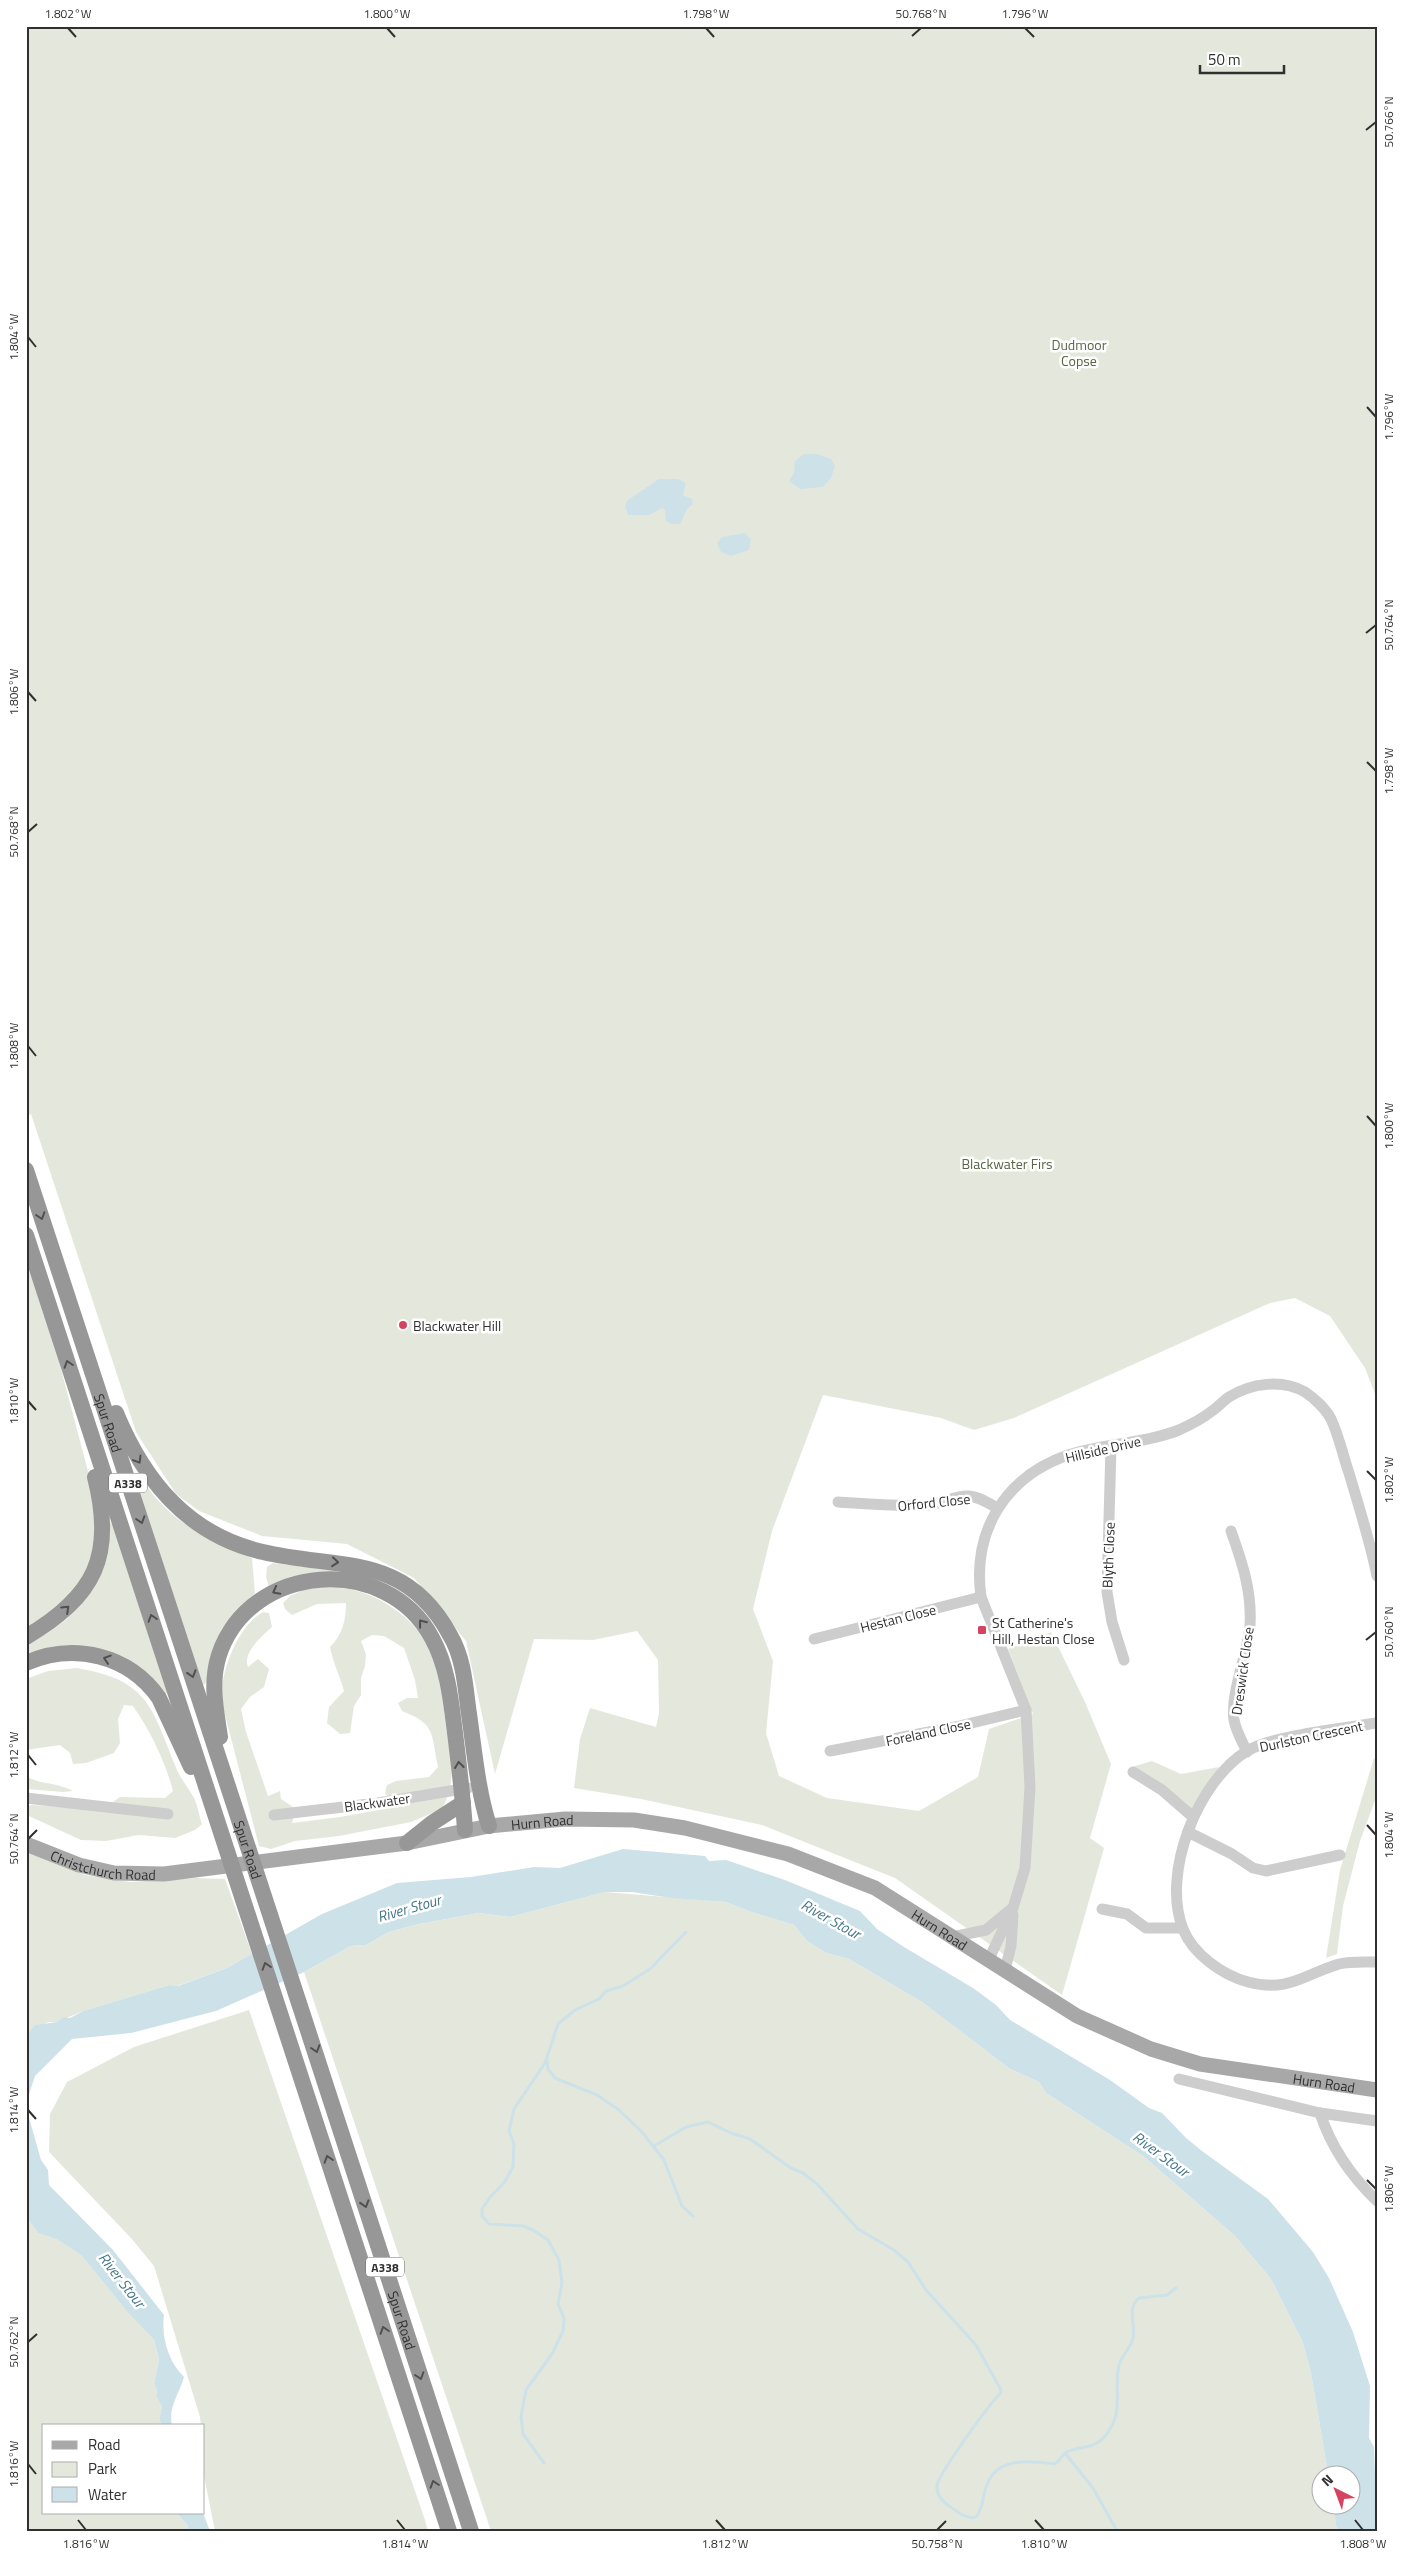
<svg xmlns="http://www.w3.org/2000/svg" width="1403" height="2557" font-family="'Titillium Web',sans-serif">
<rect width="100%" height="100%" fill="#fff"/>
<!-- green -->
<g fill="#e4e8dc">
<polygon points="26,26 1377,26 1377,1399 1365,1368 1330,1316 1295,1298 1270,1303 1014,1418 974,1430 941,1418 823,1395 772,1531 753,1609 773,1661 766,1733 779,1776 827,1798 919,1811 978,1777 989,1729 1033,1714 1008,1649 1051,1632 1085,1702 1111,1764 1090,1838 1104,1848 1062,1995 895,1878 762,1825 641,1799 574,1788 580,1739 590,1708 656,1727 659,1713 658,1660 637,1631 593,1640 534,1639 495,1774 466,1641 414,1578 347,1544 262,1536 199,1511 176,1494 136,1432 31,1114 26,1116"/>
<polygon points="26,1263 48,1320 94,1494 95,1554 78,1588 26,1630"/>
<path d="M140,1474C162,1518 208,1540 252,1558L255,1593L222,1628L207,1682L202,1686L135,1476Z"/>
<polygon points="109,1521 113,1525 166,1682 168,1692 165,1695 131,1664 26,1658 26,1647 67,1619 97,1580"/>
<polygon points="273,1563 346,1572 345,1577 269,1587 266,1577 267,1567"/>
<path d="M308,1588C319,1588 331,1586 342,1588C377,1592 414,1617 430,1649C441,1673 443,1701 446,1727C450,1760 458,1777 442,1809L411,1822L339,1836L295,1841L271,1849L259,1846L224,1711C223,1704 222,1695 222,1687C225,1662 240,1625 263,1612L269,1613L272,1627C262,1636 242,1653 248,1667L258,1659L269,1669L264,1687L250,1697L241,1709L246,1732L268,1796L280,1791L281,1799L296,1809L292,1823L340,1817L395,1807L385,1793L387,1785L396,1781L429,1777L438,1767C431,1733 436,1724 402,1711L398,1703L407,1698H418L415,1680L404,1648L384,1636L372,1635L361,1641L366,1654L365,1666L361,1678V1695L354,1706L350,1733L340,1734L327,1723L329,1707L344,1691C340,1676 333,1663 330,1647C342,1635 346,1621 346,1603L317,1604L292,1615L285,1609L283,1603L290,1596Z"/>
<path d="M77,1668C147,1680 151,1705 175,1765C179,1777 188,1787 194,1798C198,1806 199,1816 202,1824L195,1830L175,1838L139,1835L106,1841L81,1840L29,1816L26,1806L33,1805L102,1810L120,1797L165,1798L173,1791C165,1761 151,1732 133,1706L124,1705L118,1719L120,1743L114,1753L86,1763L73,1764L70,1753L60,1745L26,1750V1679L48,1671Z"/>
<polygon points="1374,1758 1377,1761 1377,1795 1360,1841 1343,1906 1337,1954 1326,1958 1340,1870"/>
<polygon points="1152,1761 1181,1774 1219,1767 1192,1810 1132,1767"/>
<path d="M26,1776C40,1785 57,1782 73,1791L63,1792L26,1789Z"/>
<polygon points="26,1849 85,1875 130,1882 196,1878 225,1879 252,1954 227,1968 177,1986 169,1985 83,2011 57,2022 48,2022 26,2036"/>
<polygon points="605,1892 726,1902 751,1912 794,1925 807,1941 826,1953 849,1959 922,2002 1010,2069 1039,2082 1046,2093 1143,2156 1234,2235 1271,2279 1303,2343 1311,2373 1328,2474 1320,2474 1320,2504 1333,2505 1337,2531 491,2531 304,1972 351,1946 366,1945 389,1932 419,1924 479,1913 510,1917"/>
<polygon points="249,2010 425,2520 428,2531 215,2531 204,2476 204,2426 201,2426 200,2417 154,2266 131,2238 49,2152 50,2114 67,2082 134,2047"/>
<polygon points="26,2216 38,2233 58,2240 82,2256 129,2314 154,2340 159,2359 154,2384 157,2390 156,2396 162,2407 159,2419 162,2426 44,2426 44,2513 177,2513 188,2526 188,2531 26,2531"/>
</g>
<!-- water -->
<g fill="#cde1e9">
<polygon points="804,454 817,454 831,459 835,466 831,478 823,487 800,489 789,481 794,473 795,461"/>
<polygon points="659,479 678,479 686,483 683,495 692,499 693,504 687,509 680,524 671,524 666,521 665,510 662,508 649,515 628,515 625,506 628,500"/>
<polygon points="745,533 751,539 749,550 731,556 721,552 717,543 722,537"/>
<polygon points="623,1849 705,1856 709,1861 726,1860 785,1880 860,1911 877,1929 904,1947 973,1988 996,2005 1010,2020 1110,2080 1149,2108 1162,2113 1186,2138 1202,2151 1268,2199 1313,2252 1329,2278 1353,2332 1370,2386 1369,2438 1374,2447 1377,2531 1337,2531 1333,2505 1350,2504 1350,2474 1328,2474 1311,2373 1303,2343 1271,2279 1234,2235 1143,2156 1046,2093 1039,2082 1010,2069 922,2002 849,1959 826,1953 807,1941 794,1925 751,1912 726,1902 671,1898 632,1892 605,1892 510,1917 479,1913 419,1924 389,1932 366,1945 351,1946 304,1972 216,2011 131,2033 72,2039 35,2076 26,2103 26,2036 35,2025 57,2022 64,2017 70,2018 83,2011 169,1985 178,1986 227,1968 322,1914 397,1883 471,1877 534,1867 560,1868"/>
<path d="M26,2107L41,2160L48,2170L49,2185L113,2250L164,2315C161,2336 168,2362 184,2377C179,2395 168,2406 172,2426H162L159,2419L162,2407L156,2396L157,2390L154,2384L159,2359L154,2340L129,2314L82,2256L58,2240L38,2233L26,2216Z"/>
<polygon points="177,2513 203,2513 210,2531 188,2531 188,2526"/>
</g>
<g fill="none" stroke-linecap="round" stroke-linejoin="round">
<!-- stream -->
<g stroke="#cde1e9" stroke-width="3">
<polyline points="547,2060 548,2069 555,2078 597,2095 619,2110 642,2132 664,2160 682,2206 693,2216"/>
<path d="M654,2146L686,2127L708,2122L731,2133L750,2139L791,2168L803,2173L817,2184L858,2229L894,2250L908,2262L926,2290L976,2345L1001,2390L1000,2394C990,2403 937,2476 937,2486C936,2496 944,2503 952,2508C959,2513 966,2519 976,2517C984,2507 982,2496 987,2485C997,2456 1032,2461 1055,2464C1060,2460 1063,2453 1069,2451C1083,2446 1096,2448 1106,2435C1125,2410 1113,2391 1119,2365C1122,2355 1131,2348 1133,2338C1136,2324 1126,2309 1139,2298L1167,2295L1176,2288"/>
<polyline points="1065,2453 1093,2488 1117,2531"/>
<polyline points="544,2463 523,2434 521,2416 526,2390 552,2354 563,2331 564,2318 558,2304 562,2283 559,2260 548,2240 533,2230 523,2226 489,2224 482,2216 482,2209 491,2196 504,2183 513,2167 514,2144 509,2131 514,2109 545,2063 558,2024 575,2010 599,1999 606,1991 623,1986 650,1969 686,1932"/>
</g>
<!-- minor -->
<g stroke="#cdcdcd" stroke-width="11">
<polyline points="1111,1447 1107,1592 1112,1622 1124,1660"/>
<path d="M838,1502C868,1504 897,1507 927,1505C942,1504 954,1495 969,1496C980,1497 988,1503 997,1508"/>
<path d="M1231,1531C1242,1562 1252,1591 1250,1625C1248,1653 1230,1694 1234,1720C1236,1731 1242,1741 1247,1752"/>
<polyline points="814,1639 981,1597"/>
<path d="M1376,1723C1343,1729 1274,1735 1247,1751C1198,1781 1161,1873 1183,1929C1193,1954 1222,1975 1248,1982C1288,1993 1305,1974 1339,1964C1351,1961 1365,1962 1377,1962"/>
<polyline points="830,1751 955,1727 1026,1710"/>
<polyline points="1133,1772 1162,1790 1193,1817"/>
<polyline points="26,1798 168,1814"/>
<polyline points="274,1815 378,1803 468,1788"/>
<polyline points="1188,1832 1232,1854 1253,1868 1266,1871 1340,1855"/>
<polyline points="1102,1909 1127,1914 1146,1928 1182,1928"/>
<polyline points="952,1937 986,1930 1010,1910"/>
<path d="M989,1959L1013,1908L1025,1868L1030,1787L1026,1710L981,1597C972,1531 1005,1477 1068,1455C1104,1443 1143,1444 1179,1430C1190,1425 1202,1419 1212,1411C1218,1407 1223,1401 1229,1397C1251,1383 1282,1379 1305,1392C1314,1398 1326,1409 1331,1419C1339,1436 1343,1456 1349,1473C1359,1507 1370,1541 1377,1576"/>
<polyline points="1005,1970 1011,1946 1013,1915"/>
<polyline points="1179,2079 1320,2113 1377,2121"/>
<path d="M1320,2113C1331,2147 1351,2176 1377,2201"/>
</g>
<!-- major -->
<path stroke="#a8a8a8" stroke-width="15" id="s1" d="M26,1844L79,1865L114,1873L164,1874L407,1843L489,1826L565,1819L634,1820L685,1828L788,1854L875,1888L1077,2016L1151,2049L1200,2064L1377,2090"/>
<!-- highway -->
<g stroke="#979797" stroke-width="16">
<path id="s2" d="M26,1170C174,1623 324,2077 471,2531"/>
<polyline points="26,1235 449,2531"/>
<path d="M116,1413C144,1481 188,1535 263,1552C339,1570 405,1552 450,1635C463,1657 465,1682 468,1707C474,1747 477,1788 489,1826"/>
<path d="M26,1637C95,1596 115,1556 95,1477"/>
<path d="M26,1663C74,1642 129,1655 159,1698L191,1767"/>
<path d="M220,1737C216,1709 210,1683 219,1655C250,1562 387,1553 432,1638C448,1667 451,1701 455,1733C459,1765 463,1798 465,1830"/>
<polyline points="407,1843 432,1823 463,1803"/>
</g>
</g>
<!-- one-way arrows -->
<defs><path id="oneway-chevron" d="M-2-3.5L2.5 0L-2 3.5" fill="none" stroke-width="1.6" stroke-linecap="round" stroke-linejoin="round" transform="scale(1.25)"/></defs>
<g stroke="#4f4f4f">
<use href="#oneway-chevron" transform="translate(41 1216) rotate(72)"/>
<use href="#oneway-chevron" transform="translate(68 1364) rotate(-108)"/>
<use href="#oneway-chevron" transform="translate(138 1460) rotate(59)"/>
<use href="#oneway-chevron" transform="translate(141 1520) rotate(72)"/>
<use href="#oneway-chevron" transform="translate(335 1562) rotate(6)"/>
<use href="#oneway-chevron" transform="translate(276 1591) rotate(152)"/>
<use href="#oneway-chevron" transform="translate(66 1609) rotate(-43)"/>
<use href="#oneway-chevron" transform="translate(152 1618) rotate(-108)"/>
<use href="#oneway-chevron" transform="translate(422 1623) rotate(-128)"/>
<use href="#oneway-chevron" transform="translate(107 1659) rotate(-162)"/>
<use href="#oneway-chevron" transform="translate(192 1674) rotate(73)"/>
<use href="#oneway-chevron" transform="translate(459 1765) rotate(-97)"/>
<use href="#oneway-chevron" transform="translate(266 1966) rotate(-108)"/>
<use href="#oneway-chevron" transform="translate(316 2049) rotate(72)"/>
<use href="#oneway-chevron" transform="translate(328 2159) rotate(-108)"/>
<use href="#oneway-chevron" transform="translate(365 2204) rotate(73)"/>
<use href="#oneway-chevron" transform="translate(384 2330) rotate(-108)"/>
<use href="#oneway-chevron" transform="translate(420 2376) rotate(72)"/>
<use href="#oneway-chevron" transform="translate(434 2484) rotate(-108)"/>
</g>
<!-- ticks -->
<path fill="none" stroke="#303030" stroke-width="2" d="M68,28L76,37M387,28L395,37M706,28L714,37M1025,28L1034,37M912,36L921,28M1366,130L1376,122M28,337L36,347M1367,407L1376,417M1366,633L1376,625M28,692L36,701M1367,762L1376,771M28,832L37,824M28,1046L36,1056M1367,1116L1376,1126M28,1401L36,1410M1367,1471L1376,1480M1366,1640L1376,1632M28,1755L36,1765M1367,1825L1376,1835M28,1839L37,1830M28,2110L36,2119M1367,2180L1376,2189M28,2342L37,2334M28,2464L36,2474M78,2520L86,2530M397,2520L405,2530M716,2520L725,2530M1035,2520L1044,2530M1355,2520L1363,2530M937,2530L946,2521"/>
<!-- markers -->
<g fill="#d4445e" stroke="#fff" stroke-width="2">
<circle cx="403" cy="1325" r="5"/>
<rect x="977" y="1625" width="10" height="10" rx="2.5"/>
</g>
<g text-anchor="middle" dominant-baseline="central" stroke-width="5" stroke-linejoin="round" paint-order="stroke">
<!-- shield labels -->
<g fill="#fff" stroke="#6e6e6e" stroke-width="1">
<rect x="109" y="1473.5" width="38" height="19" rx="4"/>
<rect x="366" y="2257.5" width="38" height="19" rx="4"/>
</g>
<g font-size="12" font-weight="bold" fill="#303030">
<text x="128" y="1483">A338</text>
<text x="385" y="2267">A338</text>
</g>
<!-- park labels -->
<g font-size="14" fill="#576741" stroke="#fff">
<text x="1079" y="344">Dudmoor<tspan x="1079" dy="16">Copse</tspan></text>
<text x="1007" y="1163">Blackwater Firs</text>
</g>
<!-- poi labels -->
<g font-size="14" fill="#303030" stroke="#fff" text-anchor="start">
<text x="413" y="1325">Blackwater Hill</text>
<text x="992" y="1622">St Catherine's<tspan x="992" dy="16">Hill, Hestan Close</tspan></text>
</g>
<!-- street labels -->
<g font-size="14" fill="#303030" stroke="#fff">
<text stroke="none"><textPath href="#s2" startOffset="266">Spur Road</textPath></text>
<text transform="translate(1103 1449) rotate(-13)">Hillside Drive</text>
<text transform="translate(934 1502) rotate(-6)">Orford Close</text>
<text transform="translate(1108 1555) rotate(-88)">Blyth Close</text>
<text transform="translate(898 1618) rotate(-14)">Hestan Close</text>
<text transform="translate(1242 1671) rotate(-82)">Dreswick Close</text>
<text transform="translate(928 1732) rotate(-12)">Foreland Close</text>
<text transform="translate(1311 1736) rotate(-12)">Durlston Crescent</text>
<text transform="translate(377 1802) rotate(-8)">Blackwater</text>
<text stroke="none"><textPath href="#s1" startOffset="525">Hurn Road</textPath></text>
<text stroke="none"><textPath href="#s2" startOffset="715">Spur Road</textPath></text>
<text stroke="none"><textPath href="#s1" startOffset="81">Christchurch Road</textPath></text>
<text stroke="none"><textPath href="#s1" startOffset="945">Hurn Road</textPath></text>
<text stroke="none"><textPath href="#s1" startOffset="1365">Hurn Road</textPath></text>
<text stroke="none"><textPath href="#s2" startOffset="1210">Spur Road</textPath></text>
</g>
<!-- water labels -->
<g font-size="15" font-style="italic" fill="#45768a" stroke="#fff">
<text transform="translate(409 1908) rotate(-16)">River Stour</text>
<text transform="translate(831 1919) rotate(29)">River Stour</text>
<text transform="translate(1161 2154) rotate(36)">River Stour</text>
<text transform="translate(122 2280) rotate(52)">River Stour</text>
</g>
</g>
<!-- border -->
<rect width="1403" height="2557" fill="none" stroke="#ffffff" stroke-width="55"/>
<!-- legend -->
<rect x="42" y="2424" width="162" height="90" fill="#ffffff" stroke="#acacac"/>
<rect x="52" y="2441" width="25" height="8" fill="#a8a8a8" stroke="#acacac"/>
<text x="88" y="2450" font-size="15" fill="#303030">Road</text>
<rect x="52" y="2462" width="25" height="15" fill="#e4e8dc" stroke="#acacac"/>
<text x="88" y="2474" font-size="15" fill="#303030">Park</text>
<rect x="52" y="2487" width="25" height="15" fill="#cde1e9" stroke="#acacac"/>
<text x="88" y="2500" font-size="15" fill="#303030">Water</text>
<!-- north arrow -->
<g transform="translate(1336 2490) rotate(318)"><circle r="24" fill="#ffffff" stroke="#acacac"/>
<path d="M0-4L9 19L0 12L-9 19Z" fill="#d4445e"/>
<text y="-8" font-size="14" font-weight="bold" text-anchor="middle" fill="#303030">N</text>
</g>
<!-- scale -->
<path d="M1200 65v8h84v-8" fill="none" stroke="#303030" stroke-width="2.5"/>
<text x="1208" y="65" font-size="15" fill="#303030" stroke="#ffffff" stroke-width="4" paint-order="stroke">50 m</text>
<rect x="28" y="28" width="1348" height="2502" fill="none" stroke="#303030" stroke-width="2"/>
<g font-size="12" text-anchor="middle" fill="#303030">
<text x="68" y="18">1.802°W</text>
<text x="387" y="18">1.800°W</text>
<text x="706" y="18">1.798°W</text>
<text x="921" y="18">50.768°N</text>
<text x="1025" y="18">1.796°W</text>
<text transform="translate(1389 122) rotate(-90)" y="4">50.766°N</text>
<text transform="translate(14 337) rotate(-90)" y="4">1.804°W</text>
<text transform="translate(1389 417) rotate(-90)" y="4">1.796°W</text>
<text transform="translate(1389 625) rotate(-90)" y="4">50.764°N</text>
<text transform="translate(14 692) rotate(-90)" y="4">1.806°W</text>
<text transform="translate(1389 771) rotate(-90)" y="4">1.798°W</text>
<text transform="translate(14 832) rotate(-90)" y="4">50.768°N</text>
<text transform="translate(14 1046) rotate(-90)" y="4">1.808°W</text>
<text transform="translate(1389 1126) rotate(-90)" y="4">1.800°W</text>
<text transform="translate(14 1401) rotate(-90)" y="4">1.810°W</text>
<text transform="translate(1389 1480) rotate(-90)" y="4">1.802°W</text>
<text transform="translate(1389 1632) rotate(-90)" y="4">50.760°N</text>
<text transform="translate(14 1755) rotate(-90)" y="4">1.812°W</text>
<text transform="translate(1389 1835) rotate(-90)" y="4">1.804°W</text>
<text transform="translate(14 1839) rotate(-90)" y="4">50.764°N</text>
<text transform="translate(14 2110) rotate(-90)" y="4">1.814°W</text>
<text transform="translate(1389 2189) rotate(-90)" y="4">1.806°W</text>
<text transform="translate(14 2342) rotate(-90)" y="4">50.762°N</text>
<text transform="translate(14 2464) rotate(-90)" y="4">1.816°W</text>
<text x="86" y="2548">1.816°W</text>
<text x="405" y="2548">1.814°W</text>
<text x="725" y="2548">1.812°W</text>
<text x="937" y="2548">50.758°N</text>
<text x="1044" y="2548">1.810°W</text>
<text x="1363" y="2548">1.808°W</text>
</g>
</svg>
